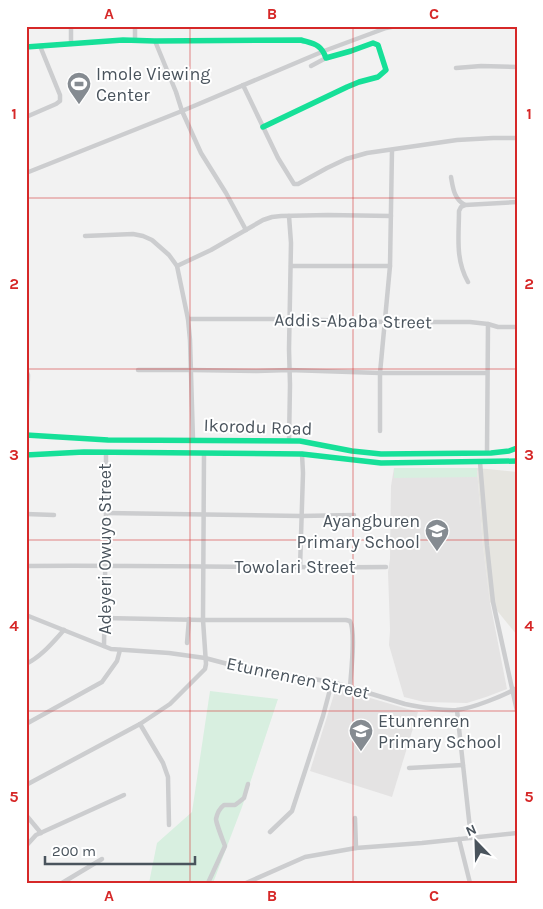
<svg xmlns="http://www.w3.org/2000/svg" width="543" height="909" font-family="Karla,sans-serif">
<rect width="100%" height="100%" fill="#f2f2f2"/>
<!-- commercial -->
<polygon fill="#e6e5e0" points="477,468 517,472 517,635 490,602 483,546"/>
<!-- education -->
<g fill="#e4e3e3">
<polygon points="394,468 477,468 483,546 490,602 507,689 486,697 467,703 424,702 404,697 389,645 390,630 388,572 390,559 391,486"/>
<polygon points="336,688 418,712 392,797 310,771"/>
</g>
<!-- green -->
<g fill="#d8efe0">
<polygon points="394,468 477,468 477,477 394,478"/>
<polygon points="210,691 278,699 242,807 213,883 149,883 157,843 192,812"/>
</g>
<g fill="none" stroke-linecap="round" stroke-linejoin="round">
<!-- street -->
<g stroke="#cccdcf" stroke-width="4.5">
<polyline points="71,26 71,44"/>
<polyline points="135,39 135,26"/>
<polyline points="155,41 176,92 182,111 201,153 226,193 246,230"/>
<polyline points="311,66 326,58"/>
<polyline points="456,68 481,66 517,67"/>
<polyline points="243,85 278,158 294,184 298,184 327,168 346,159 367,153 457,140 493,138 517,138"/>
<polyline points="26,117 56,104 60,101 60,95 40,46"/>
<polyline points="26,173 182,111 324,51 386,28 396,26"/>
<path d="M451,177C453,188 454,199 465,205"/>
<polyline points="85,236 133,234 143,236 152,240 169,255 177,266 188,319 190,340 193,440"/>
<polyline points="177,266 211,250 263,220 272,217 281,216 328,215 391,216"/>
<polyline points="291,266 390,266"/>
<path d="M468,282C455,259 459,236 459,211L461,207L465,205L517,202"/>
<polyline points="188,319 290,319 385,322 470,322 488,324 498,327 517,327"/>
<polyline points="26,370 28,375 26,435"/>
<polyline points="138,370 192,370 257,371 289,370 380,373 487,373"/>
<polyline points="380,431 380,373 390,266 392,150"/>
<polyline points="289,441 290,385 289,349 291,243 289,216"/>
<polyline points="487,452 488,324"/>
<polyline points="480,462 487,546 493,602 517,711"/>
<polyline points="106,513 301,516 354,515"/>
<polyline points="26,514 54,515"/>
<path d="M26,566C146,565 266,568 386,567"/>
<polyline points="300,568 303,473 302,454"/>
<path d="M26,615L111,649L169,653L205,658L243,668L332,682L405,704C420,707 442,711 457,710C473,708 503,696 517,688"/>
<path d="M104,618L203,620H346L350,621C356,632 351,672 350,687"/>
<polyline points="187,643 189,619"/>
<polyline points="104,646 106,513 106,452"/>
<path d="M26,664C42,656 53,642 64,630"/>
<polyline points="457,710 471,838"/>
<polyline points="26,724 102,682 117,661 120,650"/>
<polyline points="140,724 163,763 168,777 169,825"/>
<polyline points="409,768 463,765"/>
<polyline points="26,785 140,724 170,704 205,669 206,664 203,620 204,454"/>
<polyline points="26,815 41,833"/>
<polyline points="355,818 356,848"/>
<polyline points="270,832 292,811 323,716 332,682"/>
<polyline points="459,839 470,883"/>
<polyline points="26,846 36,835 124,795"/>
<polyline points="62,883 102,859"/>
<path d="M208,883L225,846C223,841 216,822 216,819C217,814 220,808 224,805H235L239,802L244,798L248,784"/>
<polyline points="246,883 305,857 356,848 422,843 517,833"/>
</g>
<!-- fast -->
<g stroke="#16e098" stroke-width="5.5">
<path d="M26,47L123,40L155,41L301,40C314,44 321,44 326,58L351,51L373,43L378,45L386,70L378,77L359,82L347,87L263,127"/>
<polyline points="26,435 108,440 300,441 352,451 381,454 491,453 509,451 517,448"/>
<polyline points="26,455 84,452 302,454 381,463 517,461"/>
</g>
</g>
<!-- grid -->
<path fill="none" stroke="#d62828" stroke-width="1" stroke-opacity="0.55" d="M190,26V883M353,26V883M26,198H517M26,369H517M26,540H517M26,711H517"/>
<!-- icons -->
<defs>
<symbol id="stadium-pin" viewBox="-11 -11 22 30"><path d="M0 17L-7.5 6A9.5 9.5 0 1 1 7.5 6Z" fill="#858b91" stroke="#fff"/><path d="M0-5a6.5 5 0 1 0 0 10a6.5 5 0 1 0 0-10ZM-3.5-1.8h7v3.6h-7Z" fill="#fff"/></symbol>
<symbol id="school-pin" viewBox="-11 -11 22 30"><path d="M0 17L-7.5 6A9.5 9.5 0 1 1 7.5 6Z" fill="#858b91" stroke="#fff"/><path d="M0-5L7-2L0 1L-7-2ZM-4 1L0 2.5L4 1V4Q0 6-4 4Z" fill="#fff"/></symbol>
</defs>
<g fill-rule="evenodd">
<use href="#stadium-pin" x="65" y="70" width="28" height="38"/>
<use href="#school-pin" x="423" y="517" width="28" height="38"/>
<use href="#school-pin" x="347" y="717" width="28" height="38"/>
</g>
<g text-anchor="middle" dominant-baseline="central" stroke-width="4" stroke-linejoin="round" paint-order="stroke">
<!-- poi labels -->
<g font-size="18" fill="#4a545d" stroke="#fff" text-anchor="start">
<text x="96" y="74">Imole Viewing<tspan x="96" dy="21">Center</tspan></text>
<text x="420" y="521" text-anchor="end">Ayangburen<tspan x="420" dy="21">Primary School</tspan></text>
<text x="378" y="721">Etunrenren<tspan x="378" dy="21">Primary School</tspan></text>
</g>
<!-- street labels -->
<g font-size="18" fill="#4a545d" stroke="#fff">
<text transform="translate(353 321) rotate(1)">Addis-Ababa Street</text>
<text transform="translate(258 427) rotate(2)">Ikorodu Road</text>
<text transform="translate(105 549) rotate(-90)">Adeyeri Owuyo Street</text>
<text x="295" y="567">Towolari Street</text>
<text transform="translate(298 678) rotate(12)">Etunrenren Street</text>
</g>
</g>
<!-- border -->
<rect width="543" height="909" fill="none" stroke="#ffffff" stroke-width="55"/>
<!-- north arrow -->
<g transform="translate(476 842) rotate(337)" stroke="#ffffff" stroke-width="4" paint-order="stroke">
<path d="M0-4L9 19L0 12L-9 19Z" fill="#4a545d"/>
<text y="-8" font-size="14" font-weight="bold" text-anchor="middle" fill="#4a545d">N</text>
</g>
<!-- scale -->
<path d="M45 856v8h150v-8" fill="none" stroke="#4a545d" stroke-width="2.5"/>
<text x="52" y="856" font-size="15" fill="#4a545d" stroke="#ffffff" stroke-width="4" paint-order="stroke">200 m</text>
<rect x="28" y="28" width="488" height="854" fill="none" stroke="#d62828" stroke-width="2"/>
<g font-size="16" text-anchor="middle" font-weight="bold" fill="#d62828">
<text x="109" y="19">A</text>
<text x="272" y="19">B</text>
<text x="434" y="19">C</text>
<text x="14" y="119">1</text>
<text x="529" y="119">1</text>
<text x="14" y="289">2</text>
<text x="529" y="289">2</text>
<text x="14" y="460">3</text>
<text x="529" y="460">3</text>
<text x="14" y="631">4</text>
<text x="529" y="631">4</text>
<text x="14" y="802">5</text>
<text x="529" y="802">5</text>
<text x="109" y="901">A</text>
<text x="272" y="901">B</text>
<text x="434" y="901">C</text>
</g>
</svg>
